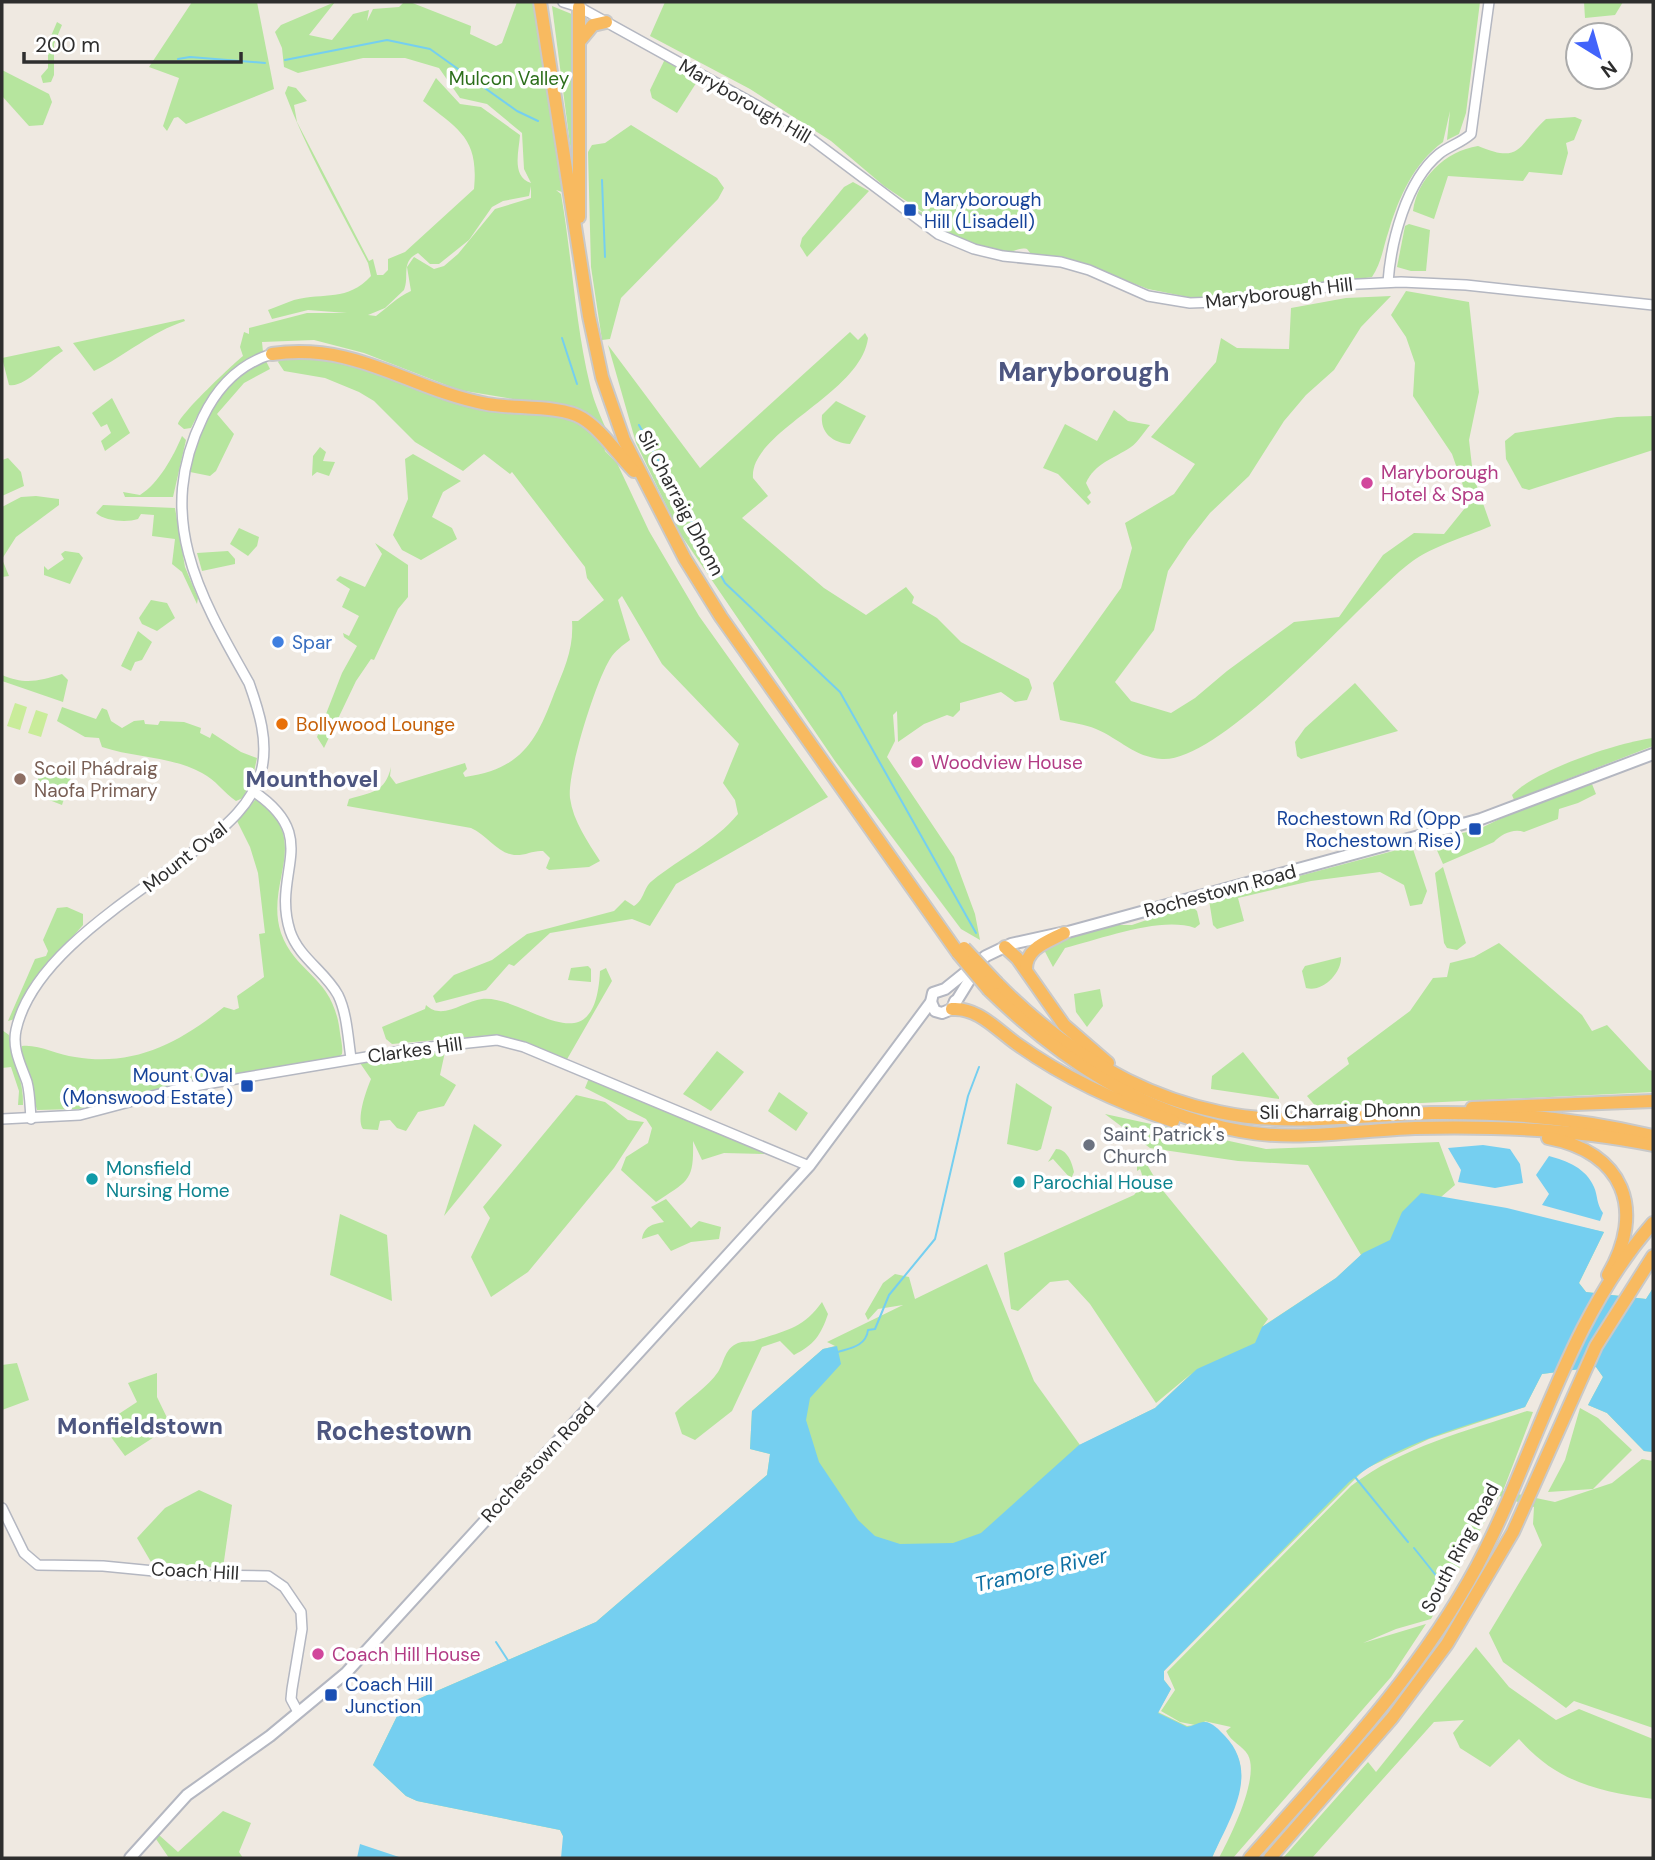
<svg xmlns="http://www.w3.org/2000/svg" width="1655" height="1860" font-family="'DM Sans',sans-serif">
<rect width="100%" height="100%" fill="#efe9e1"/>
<!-- green -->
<g fill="#b6e59e" fill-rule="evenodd">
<polygon points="192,2 257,2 274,89 186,124 178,117 174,118 167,131 163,126 179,78 149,67"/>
<path d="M335,2L309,35L332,40L353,14L369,10L367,21L373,9L399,7L404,2H410L471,26L470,34L496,46L502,43L517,2H535L562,192L556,190L561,194C572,257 575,323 590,385C594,404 604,423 611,441L548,405L459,390L364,353L314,340L262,342L263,352C226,365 208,395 191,428L184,429L178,424C181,413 231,366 243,356L240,347L244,332L249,334V328L307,313H347L308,310L272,319L268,310C277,307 285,303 294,300C325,292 347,302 371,276L368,263C339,207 307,152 285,93L288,86L296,88L307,101L294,105L297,122L369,261L373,259L377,275H383L388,270V259L405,252L474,189C479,138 459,130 423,101L436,78L460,104L481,107L520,135C519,151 511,177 531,183L524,169L522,133L487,104L460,98L439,68L405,58H363L298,73L284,67L282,48L275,32L281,25ZM531,186V198L495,209L458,254L444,266L434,269L414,257L407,267L411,291C397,297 388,307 376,316L368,315L385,308L404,290C410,276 400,262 418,253L430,264H439L469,240L492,207L503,201L529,196Z"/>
<path d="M665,2H1480L1466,113L1459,134L1447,140L1450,111L1443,142C1414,163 1399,197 1389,230C1383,247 1382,262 1372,277L1240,297L1198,299L1148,289L1070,259L1031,254L1027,249C1019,247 1016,252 1007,251C977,248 934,235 917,210L927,215L884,186L831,141L750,89L650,36Z"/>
<polygon points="1584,2 1623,2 1615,15 1585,18"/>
<polygon points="552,6 579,17 573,167"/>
<polygon points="57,22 62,25 54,44 54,75 51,82 43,83 41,76 48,68 48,43"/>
<polygon points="666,57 700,77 677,113 652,98 650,90"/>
<polygon points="2,70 49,94 52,102 43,125 29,126 2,96"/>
<path d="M1575,117L1582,120L1574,140L1566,143L1568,153L1562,175L1529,172L1523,181L1448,176L1434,219L1413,211C1417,179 1445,151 1478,146C1523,165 1518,144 1546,119Z"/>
<polygon points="631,125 717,178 724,188 718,199 621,298 610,339 602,340 591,267 588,152 592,145 605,143"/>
<polygon points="853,182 869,191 807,257 800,246 802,238 844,187"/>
<polygon points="1409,224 1430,230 1426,271 1411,271 1397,267 1405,226"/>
<path d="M1406,291L1469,302L1479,392L1469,440L1473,475L1491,526C1463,538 1428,547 1405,567C1356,607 1221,763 1162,759C1134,757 1120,739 1096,729C1085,724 1071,723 1060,720L1053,683L1121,588L1132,548L1125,523L1174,494L1195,464L1151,437L1216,362L1221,338L1237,348L1289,349L1291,308L1346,298L1391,296L1361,327L1334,370L1306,395L1284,421L1249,476L1210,513L1188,541L1168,571L1154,630L1115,682L1131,701L1171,713L1195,698L1227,671L1294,622L1339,617L1383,555L1414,533L1444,534L1469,503L1452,454L1413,396L1415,363L1406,337L1391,315Z"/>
<path d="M184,319L185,321C151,332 126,355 94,371L73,343Z"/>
<path d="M850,332L858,340L865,333L868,338C861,394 749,432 753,478L768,496L742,518L824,588L866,615L906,587L914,597L912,603L937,618L961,642L1029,679L1032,688L1027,700L1015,702L1001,692L960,703V710L953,717L947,715L924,724L898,742L897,711L893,715L895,741L887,757L954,857L975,914L980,940L961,929L835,761L679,532L636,443L608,345L700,468Z"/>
<path d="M59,346L63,351C47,360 26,388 9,385L2,358Z"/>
<path d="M309,356L367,368L440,398L487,409L557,414L583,424L603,442L605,451L617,463L649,531L699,616L828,797L676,884L650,926L632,919L550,933L514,966L509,964L486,990L436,1003L433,996L454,975L492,960L527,934L614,911L625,900L634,906C645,899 643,888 652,881C681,857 714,843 738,814L735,800L723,783L739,744L662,664L622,596L618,600L630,640C623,645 615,651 610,659C596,681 567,772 570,798C573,821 588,842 600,861L589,867L549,870L546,868L550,858L543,851C533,850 525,856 514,855C497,853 487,835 471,828L347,806L349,799C371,792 385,793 391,767L390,776L396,784L465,763L467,769L463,773L465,777C521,769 536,742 554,694C564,669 574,649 572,621H578L604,600L587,578L585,567L512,472L510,474L484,454L463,471L415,442L374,401L359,392L325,378L284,371L278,362L280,359Z"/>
<path d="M266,361L270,369L244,383L217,414L234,434L216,471L210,476L190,472C199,425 219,379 266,361Z"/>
<polygon points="112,398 130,433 105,451 101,441 111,433 107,424 101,427 92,413"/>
<path d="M836,401L866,416L850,444C833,443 820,433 822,415Z"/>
<path d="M1114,410L1128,421L1150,425C1144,432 1138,442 1131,447C1113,459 1095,463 1086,483L1091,493L1087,497L1091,502L1088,505L1058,474L1043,468L1065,424L1097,441Z"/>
<polygon points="1653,416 1653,450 1529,490 1522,488 1506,459 1505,441 1515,433 1617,417"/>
<path d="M182,436L186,440L173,497H125L123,492L140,495C159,483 173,457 182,436Z"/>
<polygon points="320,447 326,452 323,461 335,462 329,476 317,472 312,476 313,456"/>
<polygon points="413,454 461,481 443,492 432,517 452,528 457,539 421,560 402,550 393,535 408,499 405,459"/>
<polygon points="8,458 21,472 24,486 2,496 2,460"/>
<polygon points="36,496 59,499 59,505 16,537 2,559 9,576 2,577 2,507 21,497"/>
<path d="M103,505L175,508L185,567L198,598L197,604L182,572L172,564L175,539L152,536L154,515L141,514L138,519C127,523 104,521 96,513Z"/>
<polygon points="239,528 259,537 257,546 248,556 230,544"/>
<polygon points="375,543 408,565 408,597 398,609 374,660 371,659 356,681 324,748 317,737 342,673 357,646 344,637 343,633 349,636 359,616 342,607 350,589 336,580 340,576 365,587 382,554"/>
<polygon points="65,551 79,553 83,558 70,584 44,575 44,566 48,570 64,559 61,554"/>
<polygon points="228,551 235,559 235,564 202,571 197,553"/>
<polygon points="151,600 167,603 175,618 157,631 142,624 139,618"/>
<polygon points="138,631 152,642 142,660 135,662 131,671 121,666"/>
<path d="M62,674L68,680L63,702L2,681V675C25,685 39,681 62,674Z"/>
<polygon points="1355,683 1398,731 1301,759 1297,756 1295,742 1305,728"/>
<path d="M62,707L96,719L102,708L107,710L111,721L122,728L134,721L144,720L145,724L158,725L160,721L184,722L201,728L200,733L210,738L212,733L241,752L257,758L253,776L243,798L236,801C224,793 216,780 202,773C171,756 135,758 102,747L99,738L85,737L57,721Z"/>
<path d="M1653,738V746L1514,800L1512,795C1535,770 1619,742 1653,738Z"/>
<polygon points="42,764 72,774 62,805 34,794"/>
<path d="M1592,784L1596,794L1578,803L1559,809L1558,819L1524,832C1514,828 1501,834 1494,842L1443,864L1432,839L1477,830L1516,811Z"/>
<path d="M256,799C314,840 264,881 281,933C296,975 334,976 340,1033C341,1040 343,1047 342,1054L339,1057L185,1085L79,1109L37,1110C34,1097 19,1054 22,1046C38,1044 58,1055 75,1057C134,1067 179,1043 224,1007L234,1010L239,1008L237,996L264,977L259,934L265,933L258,873L250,847L237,821Z"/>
<polygon points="1412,846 1427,891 1422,904 1410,906 1404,885 1380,872 1311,881 1238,898 1244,921 1217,929 1213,925 1209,900"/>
<polygon points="1443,867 1466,943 1457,950 1447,948 1444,943 1435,873"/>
<path d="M1191,905L1197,911L1200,924L1195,928C1160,916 1102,939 1065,948L1053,967L1042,946L1115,925H1132Z"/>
<polygon points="67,907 83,914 83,925 37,977 15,1019 8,1021 35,959 46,956 48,951 43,940 57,908"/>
<polygon points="1499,943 1582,1015 1592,1031 1607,1025 1649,1070 1653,1071 1653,1092 1317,1108 1307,1096 1349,1064 1347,1058 1410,1011 1433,978 1447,977 1450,963 1474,957"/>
<path d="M1341,957C1342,973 1322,993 1306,988L1302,971L1305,966Z"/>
<polygon points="588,966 591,969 591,982 568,980 571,968"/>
<path d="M606,968L612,981L566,1061L519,1041L491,1035L392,1044L386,1039L382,1027L425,1009L426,1005C442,1021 464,1001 482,999C527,995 595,1072 600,971Z"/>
<polygon points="1100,989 1103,1006 1087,1027 1076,1012 1074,994"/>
<path d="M2,1030L9,1035C13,1059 24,1081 23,1105H18L19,1091L11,1067L2,1068Z"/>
<path d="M430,1050L445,1052L440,1075L456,1085L444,1106L418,1112L406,1131L397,1128L390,1120L380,1121L378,1130L363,1129C356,1119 366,1091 371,1079L360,1063Z"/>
<polygon points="717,1051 744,1072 711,1111 683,1094"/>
<polygon points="1243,1052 1279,1097 1279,1099 1211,1089 1212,1076"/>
<path d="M589,1078L766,1154L724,1153L702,1160L693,1141C694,1181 689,1180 656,1202L621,1170L626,1157L648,1143L652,1128L646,1119L585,1088Z"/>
<polygon points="1016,1083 1052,1107 1041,1149 1037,1151 1007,1144"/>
<polygon points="779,1092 808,1113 796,1131 768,1111"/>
<polygon points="576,1095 605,1102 628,1120 644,1122 614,1168 528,1272 491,1297 471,1257 490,1218 483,1207"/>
<path d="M1105,1114L1266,1149L1439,1142L1455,1185L1441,1197L1604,1232L1579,1283L1586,1292L1646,1299L1653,1288V1452L1644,1451L1607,1413L1588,1405L1603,1377L1596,1367L1542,1374L1525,1407L1429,1439L1365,1469L1164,1671V1680L1171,1689L1158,1712L1187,1726L1195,1725L1180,1722L1161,1711L1175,1690L1167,1672L1351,1486C1402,1447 1467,1431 1527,1411L1533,1412L1503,1491L1555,1502L1612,1483L1642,1459L1653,1461V1728L1574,1701L1566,1708L1503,1662L1489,1633L1542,1545L1533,1524L1534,1507L1499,1496L1431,1619L1396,1629L1363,1643L1426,1624L1391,1677L1233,1858H1219C1230,1837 1260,1778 1248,1755C1243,1746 1231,1742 1226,1731L1231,1727L1204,1721C1267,1761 1236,1801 1212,1858L563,1836L560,1830L417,1801L406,1796L373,1765L402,1706L596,1622L767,1475L770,1454L750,1449L752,1411L823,1349L835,1346L827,1342L903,1305L878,1309L868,1320L865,1314L883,1283L895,1274L909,1277L915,1299L987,1264L1034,1381L1080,1445L1155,1408L1192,1373L1156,1403L1090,1304L1068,1280L1050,1282L1018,1311L1011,1309L1004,1253L1134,1195C1141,1187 1145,1180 1140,1169L1137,1171V1162L1145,1161L1160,1187L1268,1319L1263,1326L1336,1278L1361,1255L1308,1165L1238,1161L1150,1148Z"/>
<polygon points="474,1124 502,1145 444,1216"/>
<path d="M1056,1149C1067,1149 1072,1162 1074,1172L1071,1179L1053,1159L1048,1162Z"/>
<path d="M666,1199L691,1228L699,1221L721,1227L719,1239L691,1242L671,1251L658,1234L642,1239C644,1226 653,1224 664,1222L651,1207Z"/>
<polygon points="340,1214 387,1235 392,1301 330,1275"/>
<path d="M822,1302L828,1314C821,1335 814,1345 794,1355L780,1341L762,1347L732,1411L695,1440L682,1434L675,1413C687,1400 709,1386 718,1372C725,1361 724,1349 738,1343C743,1341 749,1342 754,1341C784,1331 803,1329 822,1302Z"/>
<polygon points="17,1363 29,1400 2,1410 2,1365"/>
<polygon points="157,1373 157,1397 171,1426 125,1456 102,1425 137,1402 128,1383"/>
<polygon points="1580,1408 1598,1418 1632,1450 1593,1489 1548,1492 1565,1460"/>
<polygon points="199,1490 232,1505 223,1568 151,1562 137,1538 165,1508"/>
<path d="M1476,1647L1509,1687L1556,1720L1579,1709L1653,1739V1799C1598,1791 1558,1783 1519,1739L1490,1767L1460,1748L1453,1733L1464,1720L1434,1722L1312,1858H1283L1368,1762L1376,1772Z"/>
<polygon points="223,1811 251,1823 239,1852 243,1858 169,1858 156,1839 159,1835 178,1852"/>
</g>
<!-- pitch -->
<g fill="#c9ec9a">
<polygon points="15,703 27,707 20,730 7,726"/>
<polygon points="36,710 48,714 41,737 28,733"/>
</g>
<!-- water -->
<g fill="#75cff0">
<polygon points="1483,1145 1510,1149 1520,1164 1523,1183 1495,1188 1458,1182 1461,1170 1448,1148"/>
<path d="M1549,1156C1567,1161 1586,1168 1594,1187C1598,1196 1596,1203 1603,1213L1600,1221L1542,1205L1549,1194L1536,1175Z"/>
<path d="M1421,1193L1507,1208L1604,1232L1579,1283L1586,1292L1646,1299L1653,1288V1452L1644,1451L1607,1413L1588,1405L1603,1377L1596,1367L1542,1374L1525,1407C1466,1426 1398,1442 1349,1482L1164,1671V1680L1171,1689L1158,1713L1187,1727C1193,1726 1197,1723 1203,1722C1212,1721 1219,1730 1225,1736C1261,1774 1229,1819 1212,1858H561L563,1836L560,1830L417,1801L406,1796L373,1765L402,1706L596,1622L767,1475L770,1454L750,1449L752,1411L823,1349L837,1346L841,1364L810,1398L806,1420L819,1462L858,1520L875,1536L900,1544L953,1543L981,1533L1079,1445L1155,1408L1197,1369L1255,1343L1262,1327L1336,1278L1363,1253L1390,1240L1402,1212Z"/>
<polygon points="360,1844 402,1858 357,1858"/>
</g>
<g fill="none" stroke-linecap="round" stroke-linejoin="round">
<!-- stream -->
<g stroke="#75cff0" stroke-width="2">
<polyline points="178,59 190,57 265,63"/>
<polyline points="285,60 387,40 430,49 517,111 538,121"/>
<polyline points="602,180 605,257"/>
<polyline points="562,338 577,384"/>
<polyline points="639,425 725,583 840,692 976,933"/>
<path d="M838,1352C851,1348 866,1346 868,1330L875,1329L889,1295L935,1239L968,1096L979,1067"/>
<polyline points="1355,1477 1408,1542"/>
<polyline points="1414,1548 1438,1578"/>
<polyline points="496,1642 509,1662"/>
</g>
<defs>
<g id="tertiary">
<polyline points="563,2 579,7 794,126 938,234 974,249 1003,256 1061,262 1089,270 1148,296 1190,303 1242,301 1338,285 1401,282 1466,285 1653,305"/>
<path d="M1388,282C1391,242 1406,181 1439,154C1449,146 1461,143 1471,134L1489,2"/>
<path d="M253,791C323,838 271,871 290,931C299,958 325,971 338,995C347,1013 348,1039 351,1058"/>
<polyline points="2,1119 80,1115 182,1088 420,1048 497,1040 524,1047 809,1166"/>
<path d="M31,1119C30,1106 30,1093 27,1082C21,1065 12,1049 16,1030C33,952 143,892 202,845C227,825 252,804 261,772C269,742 259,711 249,683C199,595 154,518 203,417C218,386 239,364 272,354"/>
<polyline points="2,1508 24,1553 38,1565 103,1566 195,1575 268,1576 284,1587 301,1612 302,1629 292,1689 291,1699 298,1712"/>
</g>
<g id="secondary">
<polyline points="1057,935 1481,819 1653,754"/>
<polyline points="931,1002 935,1011 942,1013 952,1009 955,1001"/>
<polyline points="954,1005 970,979 979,971"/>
<polyline points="130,1858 187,1795 270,1736 346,1673 809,1166 931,1002 933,993 945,989 986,956 1011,944 1061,933"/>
</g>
<g id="trunk">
<polyline points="540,2 589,316 602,377 624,440 685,559 721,617 958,953"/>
<polyline points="579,42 593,25 606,22"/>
<polyline points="579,217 579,7"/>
<path d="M272,354C358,342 408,389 487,404C514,409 561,405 582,418C602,430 618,455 634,471"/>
<polyline points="1005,947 1017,958 1064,1025 1108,1063"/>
<path d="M1026,969C1026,948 1047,942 1064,933"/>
<path d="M997,983C1059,1046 1131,1094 1219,1112C1288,1127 1361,1115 1431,1113C1504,1112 1582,1119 1653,1136"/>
<path d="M989,990C1060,1059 1140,1113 1240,1131C1296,1142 1358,1130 1415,1128C1494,1126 1576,1129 1653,1145"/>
<path d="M952,1009C978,1007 997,1030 1017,1044C1066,1079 1116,1102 1173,1121"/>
<polyline points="1472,1108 1653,1101"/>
<path d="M1548,1138C1624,1152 1646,1210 1608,1275"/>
<path d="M1250,1858C1332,1765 1418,1676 1477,1566C1537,1452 1566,1322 1653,1223"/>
<polyline points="1270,1858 1392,1718 1447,1644 1513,1532 1596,1346 1653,1256"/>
</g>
</defs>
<!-- tertiary casing -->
<use href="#tertiary" stroke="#b4b7c1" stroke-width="12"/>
<!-- secondary casing -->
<use href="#secondary" stroke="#b4b7c1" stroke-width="14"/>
<!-- trunk casing -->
<use href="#trunk" stroke="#c9c9c9" stroke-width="16"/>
<!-- tertiary -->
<use href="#tertiary" stroke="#fff" stroke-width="9"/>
<!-- secondary -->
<use href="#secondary" stroke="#fff" stroke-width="10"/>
<!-- trunk -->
<use href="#trunk" stroke="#f8ba60" stroke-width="12"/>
<defs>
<g id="trunk-bridge">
<polyline points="964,948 997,983"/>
<polyline points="958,953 989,990"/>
</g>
</defs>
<!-- trunk-bridge casing -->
<use href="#trunk-bridge" stroke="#c9c9c9" stroke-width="16" stroke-linecap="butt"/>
<!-- trunk-bridge -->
<use href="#trunk-bridge" stroke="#f8ba60" stroke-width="12"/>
</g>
<!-- markers -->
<g fill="#1a4fb4" stroke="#fff" stroke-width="2.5">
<rect x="903" y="203" width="14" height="14" rx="3.5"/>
<rect x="1468" y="822" width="14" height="14" rx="3.5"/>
<rect x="240" y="1079" width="14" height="14" rx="3.5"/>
<rect x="324" y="1688" width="14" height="14" rx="3.5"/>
</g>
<g fill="#d1479c" stroke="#fff" stroke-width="2.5">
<circle cx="1367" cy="483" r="7"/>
<circle cx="917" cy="762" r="7"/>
<circle cx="318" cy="1654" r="7"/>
</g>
<circle fill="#3f7fe0" stroke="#fff" stroke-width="2.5" cx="278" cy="642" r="7"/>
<circle fill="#e8710a" stroke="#fff" stroke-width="2.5" cx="282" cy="724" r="7"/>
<circle fill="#8d6e63" stroke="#fff" stroke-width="2.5" cx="20" cy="779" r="7"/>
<circle fill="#6b7280" stroke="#fff" stroke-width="2.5" cx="1089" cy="1145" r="7"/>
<g fill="#0f9aa8" stroke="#fff" stroke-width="2.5">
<circle cx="92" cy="1179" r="7"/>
<circle cx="1019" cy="1182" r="7"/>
</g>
<g text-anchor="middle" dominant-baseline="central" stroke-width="7" stroke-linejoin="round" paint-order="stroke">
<!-- park labels -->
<g font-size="19" fill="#2c6e1b" stroke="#fff">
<text x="509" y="78">Mulcon Valley</text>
</g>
<!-- street labels -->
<g font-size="19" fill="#2e2e2e" stroke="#fff">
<text transform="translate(745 101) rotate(30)">Maryborough Hill</text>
<text transform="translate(1279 293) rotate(-7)">Maryborough Hill</text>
<text transform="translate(681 503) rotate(62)">Sli Charraig Dhonn</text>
<text transform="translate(185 857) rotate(-38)">Mount Oval</text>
<text transform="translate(1220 891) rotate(-15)">Rochestown Road</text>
<text transform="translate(415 1050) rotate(-8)">Clarkes Hill</text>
<text transform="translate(1340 1111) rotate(-1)">Sli Charraig Dhonn</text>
<text transform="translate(538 1462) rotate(-47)">Rochestown Road</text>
<text transform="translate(1460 1548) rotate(-62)">South Ring Road</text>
<text transform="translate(195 1571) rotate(3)">Coach Hill</text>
</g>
<!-- transit labels -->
<g font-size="19" fill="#164399" stroke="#fff" text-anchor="start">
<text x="924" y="199">Maryborough<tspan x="924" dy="22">Hill (Lisadell)</tspan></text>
<text x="1461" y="818" text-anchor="end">Rochestown Rd (Opp<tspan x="1461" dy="22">Rochestown Rise)</tspan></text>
<text x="233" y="1075" text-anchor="end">Mount Oval<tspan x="233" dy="22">(Monswood Estate)</tspan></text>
<text x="345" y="1684">Coach Hill<tspan x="345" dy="22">Junction</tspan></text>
</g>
<!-- hotel labels -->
<g font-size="19" fill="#b23c85" stroke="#fff" text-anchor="start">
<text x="1381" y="472">Maryborough<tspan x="1381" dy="22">Hotel &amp; Spa</tspan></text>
<text x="931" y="762">Woodview House</text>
<text x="332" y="1654">Coach Hill House</text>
</g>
<!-- shop labels -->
<g font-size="19" fill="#366cbe" stroke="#fff" text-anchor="start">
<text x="292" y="642">Spar</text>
</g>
<!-- food labels -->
<g font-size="19" fill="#c56008" stroke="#fff" text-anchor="start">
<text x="296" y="724">Bollywood Lounge</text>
</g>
<!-- education labels -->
<g font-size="19" fill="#785e54" stroke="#fff" text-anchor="start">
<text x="34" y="768">Scoil Phádraig<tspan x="34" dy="22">Naofa Primary</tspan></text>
</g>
<!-- worship labels -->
<g font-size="19" fill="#5b616d" stroke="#fff" text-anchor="start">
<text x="1103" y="1134">Saint Patrick's<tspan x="1103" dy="22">Church</tspan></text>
</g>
<!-- culture labels -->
<g font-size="19" fill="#0d838f" stroke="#fff" text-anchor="start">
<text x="106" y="1168">Monsfield<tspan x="106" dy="22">Nursing Home</tspan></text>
<text x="1033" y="1182">Parochial House</text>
</g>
<!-- water labels -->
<g font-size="21" font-style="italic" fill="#0d6fa3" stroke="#fff">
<text transform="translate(1041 1570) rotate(-13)">Tramore River</text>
</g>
<!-- quarter labels -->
<g font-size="23" font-weight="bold" fill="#4d5680" stroke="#fff">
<text x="312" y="779">Mounthovel</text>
<text x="140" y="1426">Monfieldstown</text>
</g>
<!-- district labels -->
<g font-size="26" font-weight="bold" fill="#4d5680" stroke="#fff">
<text x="1084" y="372">Maryborough</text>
<text x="394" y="1431">Rochestown</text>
</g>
</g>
<!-- border -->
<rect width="1655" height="1860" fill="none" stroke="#2e2e2e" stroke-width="7"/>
<!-- north arrow -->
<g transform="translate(1599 56) rotate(143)"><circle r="33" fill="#ffffff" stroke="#ababab" stroke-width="2"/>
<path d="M0-5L12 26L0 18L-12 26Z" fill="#4264fb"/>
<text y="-10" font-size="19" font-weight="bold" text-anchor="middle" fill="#2e2e2e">N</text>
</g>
<!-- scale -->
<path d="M24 52v10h217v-10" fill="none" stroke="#2e2e2e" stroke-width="3.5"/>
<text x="35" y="52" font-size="21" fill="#2e2e2e" stroke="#ffffff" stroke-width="5" paint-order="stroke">200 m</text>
</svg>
